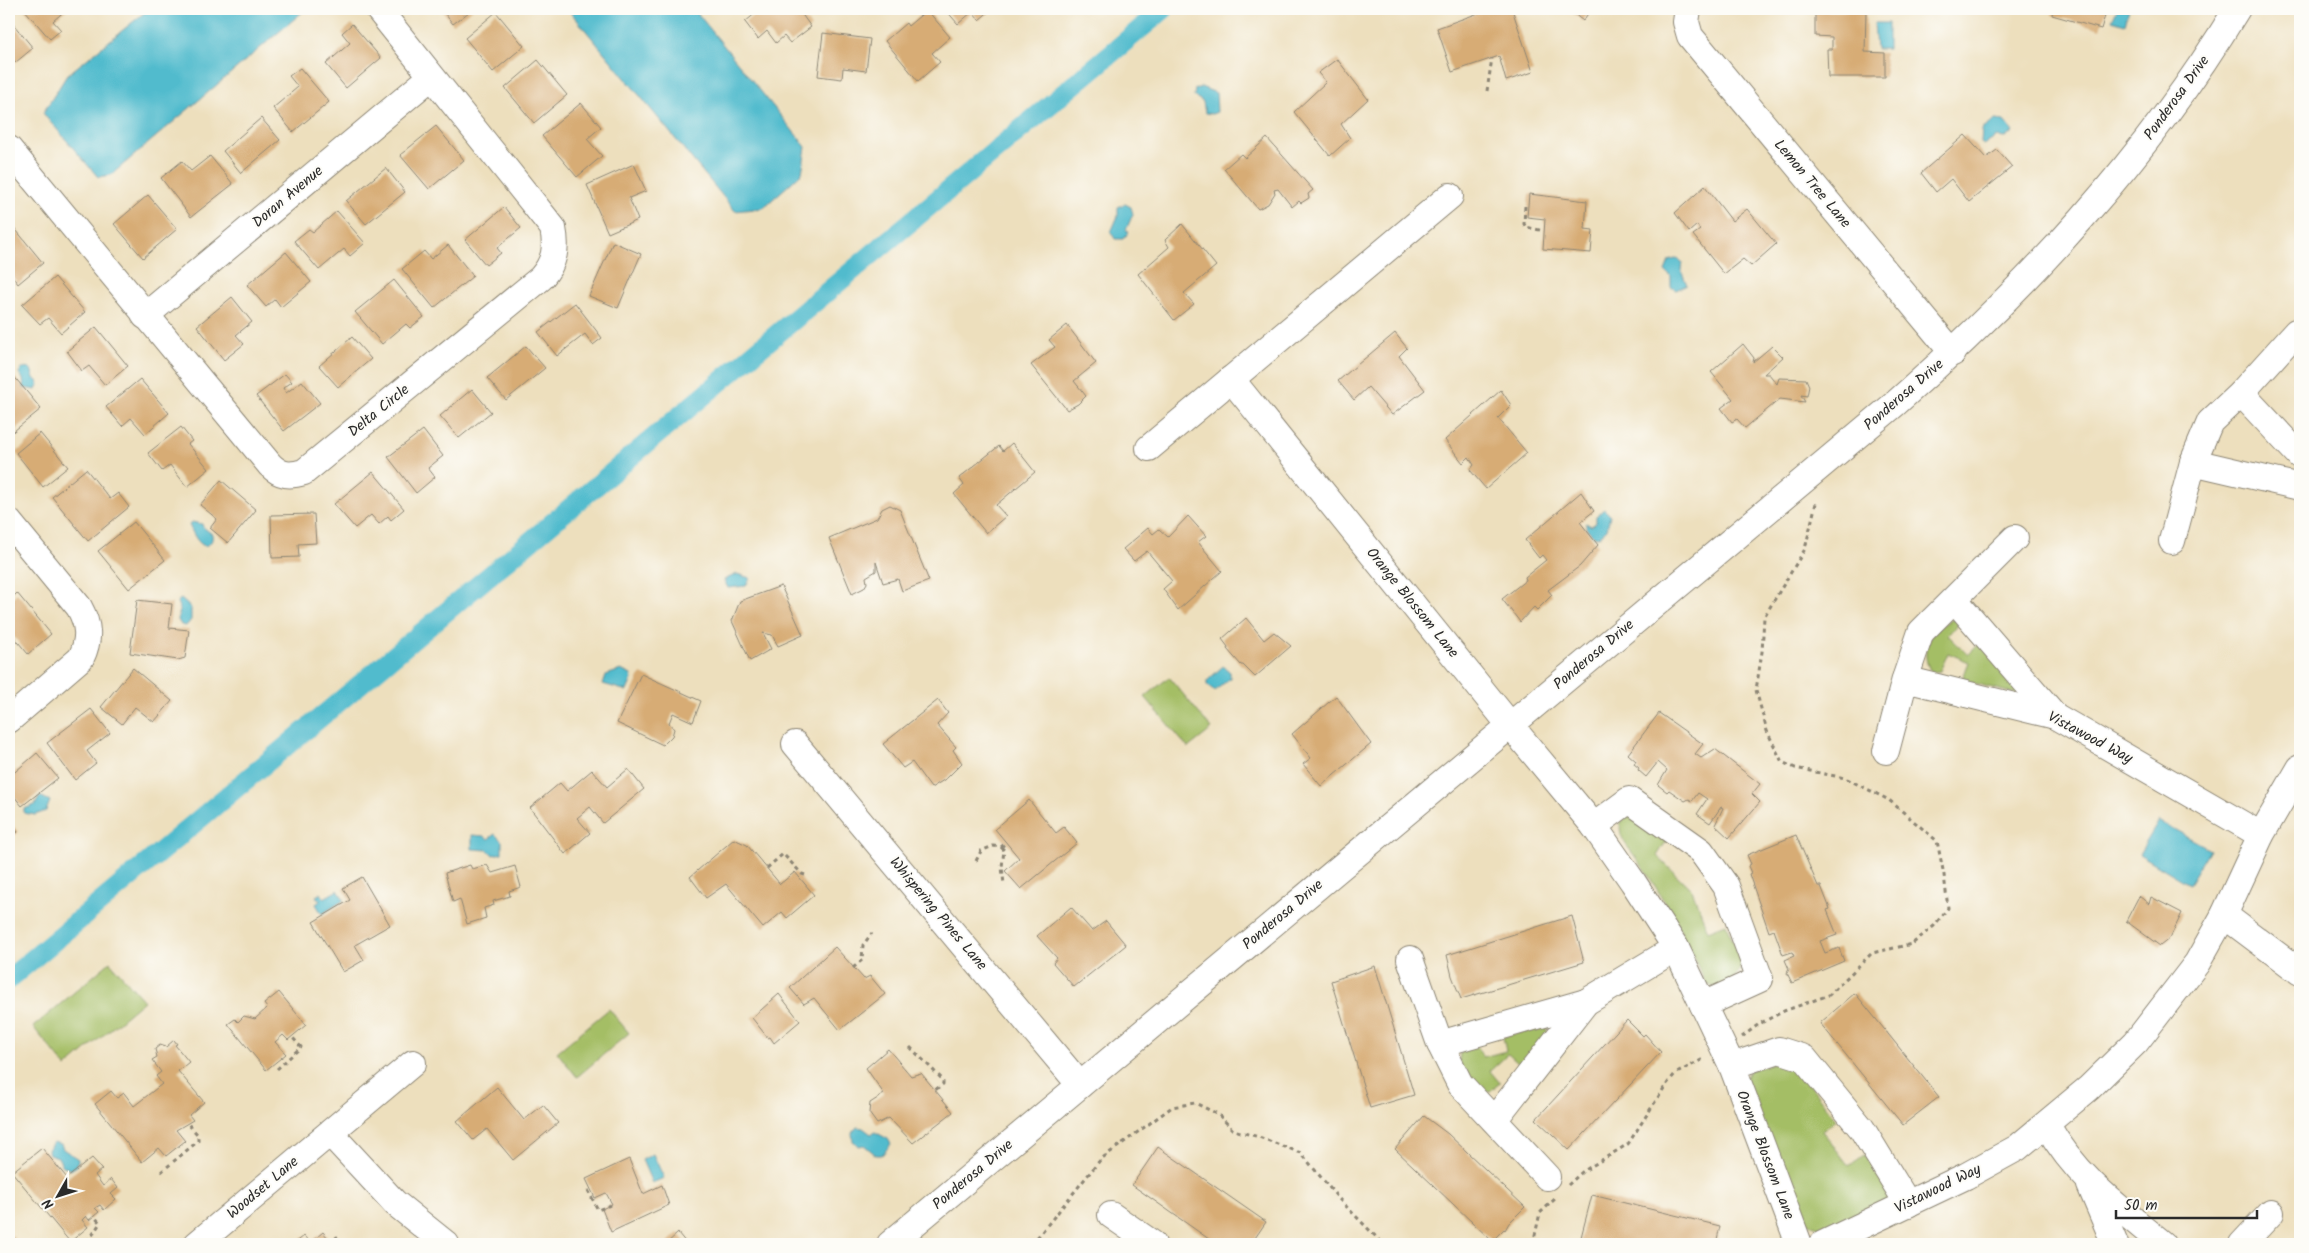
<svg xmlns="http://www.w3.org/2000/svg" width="2309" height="1253" font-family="Kalam,sans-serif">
<rect width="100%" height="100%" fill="#fdfcf7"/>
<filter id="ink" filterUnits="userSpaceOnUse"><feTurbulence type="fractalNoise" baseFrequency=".02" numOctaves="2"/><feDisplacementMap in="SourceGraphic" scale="10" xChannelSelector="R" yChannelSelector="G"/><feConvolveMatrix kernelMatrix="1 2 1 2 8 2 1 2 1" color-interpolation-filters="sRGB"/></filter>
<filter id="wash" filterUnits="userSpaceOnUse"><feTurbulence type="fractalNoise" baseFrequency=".0096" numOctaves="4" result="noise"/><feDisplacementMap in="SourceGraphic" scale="20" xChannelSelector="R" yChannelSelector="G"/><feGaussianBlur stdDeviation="1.12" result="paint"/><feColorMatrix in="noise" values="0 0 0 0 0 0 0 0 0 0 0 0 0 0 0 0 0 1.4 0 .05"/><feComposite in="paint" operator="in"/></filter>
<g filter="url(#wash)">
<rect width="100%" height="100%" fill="#eddfbd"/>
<!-- green -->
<g fill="#a4be65" stroke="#687448">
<path d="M1954,619L1960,621L1948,635L1968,655L1981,642L2023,696L1962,680L1969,662L1948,653L1940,671L1931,672C1918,650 1931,627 1954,619Z"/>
<polygon points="1169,677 1212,729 1188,748 1145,697"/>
<path d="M1628,816L1635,818L1667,840L1657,856L1692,890L1708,931L1726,924C1738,956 1756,971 1716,988L1706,984C1686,941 1665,898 1637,859C1629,848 1617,837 1621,822Z"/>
<polygon points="110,962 144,1001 66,1067 33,1027"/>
<polygon points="609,1009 629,1033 577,1077 557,1052"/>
<polygon points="1545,1026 1548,1034 1519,1064 1508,1054 1490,1071 1500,1083 1490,1091 1478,1091 1459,1062 1460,1053 1468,1046 1475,1044 1483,1057 1506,1051 1503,1037"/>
<polygon points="1788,1060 1800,1072 1836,1119 1822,1131 1849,1166 1864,1155 1895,1194 1891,1206 1833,1232 1809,1224 1798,1215 1744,1082 1749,1070"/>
</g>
<!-- water -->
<g fill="#51bbcd" stroke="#3e737c">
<polygon points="149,9 306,9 111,175 98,177 43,113 67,75"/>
<polygon points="568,9 694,9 806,147 802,173 763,208 735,211"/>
<polygon points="2117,9 2129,9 2125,24 2112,20"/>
<polygon points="1874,23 1888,23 1888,49 1876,49"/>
<polygon points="1201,87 1216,93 1217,112 1212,114 1205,113 1203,102 1194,96 1195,89"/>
<polygon points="1995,120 2004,121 2013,132 2005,138 1997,137 1984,145 1981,143 1982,130"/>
<polygon points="1125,204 1131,207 1133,214 1126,230 1129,232 1123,239 1115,239 1111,232 1118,216 1118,207"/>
<polygon points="1678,258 1682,262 1681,270 1687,285 1676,290 1671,287 1671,277 1665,271 1669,261"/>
<polygon points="22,368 31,369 34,378 39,383 36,390 24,388 23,379 19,373"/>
<polygon points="1604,509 1610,515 1607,529 1598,537 1594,536 1586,528 1586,523 1591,526 1596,523 1596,516"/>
<path d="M192,522L202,524L203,527L212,534C213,541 211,543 205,546C197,544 192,531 189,525Z"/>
<polygon points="737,574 750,578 746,586 728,588 724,580"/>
<polygon points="181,599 191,608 191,620 186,626 181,625 178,620 180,610 177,602"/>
<polygon points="1223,666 1230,672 1230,678 1215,691 1207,685 1207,681"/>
<polygon points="621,670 631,675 632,679 627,691 603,684 606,675"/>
<polygon points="40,796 50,801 46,811 35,815 24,813 24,809 35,805"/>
<polygon points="2159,821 2210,849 2189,884 2139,854"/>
<polygon points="495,834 502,841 502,853 493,855 488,850 472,849 472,835 484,836 488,839"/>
<polygon points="338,890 344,900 322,914 316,904 320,901 316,896 321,893 324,898"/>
<polygon points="857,1127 863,1128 871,1134 875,1132 888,1139 891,1144 882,1155 876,1155 864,1145 859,1146 853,1141 852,1133"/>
<polygon points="53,1142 61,1144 63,1149 78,1159 77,1166 70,1170 62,1165 58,1157 49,1154 48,1150"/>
<polygon points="653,1154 664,1178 652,1183 642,1160"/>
</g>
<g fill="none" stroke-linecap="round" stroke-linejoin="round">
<!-- canal -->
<polyline stroke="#51bbcd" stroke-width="20" points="9,979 1164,9"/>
</g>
<g id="blocks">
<!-- building -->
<g fill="#d7ac74">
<polygon points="24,9 67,9 53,21 61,30 50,39"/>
<polygon points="441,9 473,9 453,24"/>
<polygon points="754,9 798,9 811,27 790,43 784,36 776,43 767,31 758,39 745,22 757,12"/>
<polygon points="945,9 992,9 979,20 972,12 958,24"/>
<polygon points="1490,9 1512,9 1533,72 1506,81 1499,56 1452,72 1437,28"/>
<polygon points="1568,9 1591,9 1583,21"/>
<polygon points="2053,9 2107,9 2101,29 2052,15"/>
<polygon points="927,10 950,37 932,53 940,62 918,81 885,41 906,23 908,26"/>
<polygon points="1815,11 1866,11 1865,52 1885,53 1885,77 1828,77 1827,49 1832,49 1832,37 1815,36"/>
<polygon points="496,12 524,46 493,72 465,38"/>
<polygon points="9,19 33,48 16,62 10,56 9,57"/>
<polygon points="352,24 381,58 346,88 326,64 350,43 342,33"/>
<polygon points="823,33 870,39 866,71 843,68 842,79 818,76"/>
<polygon points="1337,59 1368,99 1341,124 1350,138 1330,156 1294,112 1326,82 1318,73"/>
<polygon points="538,60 567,95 534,123 505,88"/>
<polygon points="300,68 329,102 293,132 273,108 298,87 289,76"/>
<polygon points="581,103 601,127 587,139 602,156 577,177 542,136"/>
<polygon points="261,118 280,140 241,173 223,151"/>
<polygon points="436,126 464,160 429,189 400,155"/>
<polygon points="1965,135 1986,158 1997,150 2012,167 1969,202 1951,179 1936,192 1921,173"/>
<polygon points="1267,138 1313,190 1308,194 1309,198 1301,203 1299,201 1292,207 1278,189 1274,190 1275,193 1268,204 1258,209 1224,169 1241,154 1245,158"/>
<polygon points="210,156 233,184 191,217 161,178 182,161 191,171"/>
<polygon points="634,164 646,191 629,198 638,220 608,233 587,185"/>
<polygon points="386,168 405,192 366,224 346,201"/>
<polygon points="1705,186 1732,221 1747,209 1776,244 1751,266 1743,259 1724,274 1693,235 1700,230 1697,225 1689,232 1675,213"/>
<polygon points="1529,194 1587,201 1585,229 1593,230 1591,253 1543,249 1545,219 1527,217"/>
<polygon points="148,195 177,229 143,258 114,224"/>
<polygon points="504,207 521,228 497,248 501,253 486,265 465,240"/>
<polygon points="337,211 365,243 350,256 344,249 319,270 294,241 309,229 313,232"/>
<polygon points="1182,224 1216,266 1184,293 1194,304 1174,320 1138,274 1169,247 1165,240"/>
<polygon points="12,225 43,263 18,284 9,272 9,229"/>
<polygon points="613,242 641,254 618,308 589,296"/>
<polygon points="448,245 473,276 434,308 402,269 424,251 431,259"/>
<polygon points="286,252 311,282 281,307 275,299 266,307 247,285"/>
<polygon points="55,277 85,312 61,333 48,318 40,324 22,305"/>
<polygon points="394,280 424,317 410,328 406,324 382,344 355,312"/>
<polygon points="232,297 252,322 236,335 244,344 224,360 197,326"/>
<polygon points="575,303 602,338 593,345 585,334 557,356 538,332"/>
<polygon points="1067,325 1096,363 1074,381 1086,396 1078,404 1067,410 1031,365 1055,347 1049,340"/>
<polygon points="96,327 128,366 105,385 89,366 82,371 67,351"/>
<polygon points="1395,333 1407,348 1399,356 1425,390 1392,415 1368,387 1354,400 1338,381"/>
<polygon points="352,337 371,359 338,387 319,366"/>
<polygon points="1743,344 1754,358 1753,362 1772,346 1783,357 1764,374 1769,374 1777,384 1779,378 1806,379 1809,386 1807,396 1801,395 1805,402 1780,399 1745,428 1737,419 1732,422 1721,408 1733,399 1711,372"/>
<polygon points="526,346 545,368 506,400 487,378"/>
<polygon points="12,374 41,409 9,435 9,377"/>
<polygon points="285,374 292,382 283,388 286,393 302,381 320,403 284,431 256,396"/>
<polygon points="140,379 169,413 145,434 131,418 122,426 106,407"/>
<polygon points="472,389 491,412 459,438 440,416"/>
<polygon points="1501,390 1511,405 1498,418 1527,453 1486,489 1470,470 1474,465 1469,457 1463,463 1445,440"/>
<polygon points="181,427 192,441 188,444 209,469 187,487 170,465 162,471 148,453"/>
<polygon points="423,430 443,456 428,468 435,477 416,493 388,457"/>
<polygon points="40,433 68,467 43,487 16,453"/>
<polygon points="1012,443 1035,472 996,505 1006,516 986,533 954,494 964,485 959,478 999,446 1003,451"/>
<polygon points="86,469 110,499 118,493 129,507 88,541 52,497"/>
<polygon points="373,472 404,509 391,520 388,516 379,524 371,515 355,528 334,504"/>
<polygon points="221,480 256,510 228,543 210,528 217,519 200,505"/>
<polygon points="1581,492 1594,511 1580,522 1598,545 1580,566 1548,590 1552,595 1537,610 1534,607 1520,622 1502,599 1526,580 1525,577 1546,560 1542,555 1539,558 1525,540"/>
<polygon points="890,505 900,510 929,581 902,591 898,579 883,583 876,562 876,571 866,577 867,583 864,588 852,594 829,538 877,518 882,509"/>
<polygon points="314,514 316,543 298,544 299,557 272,558 271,515"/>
<polygon points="1188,516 1206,536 1198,542 1222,571 1178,610 1163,589 1172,581 1147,551 1134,561 1123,549 1148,528 1153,534 1159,529 1168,537"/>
<polygon points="134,522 165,560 129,589 98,551"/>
<polygon points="781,586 803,635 778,646 772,635 763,633 771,649 750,661 732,621 740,601"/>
<polygon points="17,593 51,634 28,654 9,631 9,601"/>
<polygon points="137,600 172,604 169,628 189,630 185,658 178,660 130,653"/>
<polygon points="1246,618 1264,640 1274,632 1291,646 1255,677 1243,665 1241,665 1227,649 1228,647 1222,639"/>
<polygon points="133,668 172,701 154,722 135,707 122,724 101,707"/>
<polygon points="641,674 701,701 693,722 673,713 669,723 674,729 672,736 663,745 617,723"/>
<polygon points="1336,696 1371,744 1321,786 1303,764 1311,758 1292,734"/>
<polygon points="938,700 948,713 937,725 956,747 953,750 962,763 947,778 931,788 912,762 903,768 883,744"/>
<polygon points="91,709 110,733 87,751 96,763 75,780 47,743"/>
<polygon points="1659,713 1703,744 1695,754 1701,758 1715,749 1760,784 1752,794 1760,802 1729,838 1715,825 1723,808 1721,807 1710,823 1697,814 1707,799 1698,793 1692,801 1689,799 1685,801 1669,790 1667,792 1658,785 1667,770 1658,762 1646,777 1638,770 1639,768 1634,764 1636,761 1628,754"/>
<polygon points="37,753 58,778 22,806 9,790 9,777"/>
<polygon points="628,769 644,789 603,823 590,807 577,818 590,833 565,854 530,808 560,783 567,791 592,770 607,787"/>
<polygon points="1029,800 1056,833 1064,827 1077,843 1021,889 1005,871 1019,858 995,829"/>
<polygon points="9,821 18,832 9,839"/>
<polygon points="1796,835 1818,886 1821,886 1830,909 1827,910 1837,935 1820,941 1825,953 1839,948 1844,961 1792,983 1787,973 1789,969 1785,960 1794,956 1792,952 1783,955 1774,930 1769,932 1749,874 1751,873 1748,866 1751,864 1747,855"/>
<polygon points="734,839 747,845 780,884 795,872 814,895 787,918 782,912 763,928 726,884 706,898 690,877"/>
<polygon points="470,865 472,869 487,865 492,873 515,866 521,887 509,891 510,896 493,901 494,905 484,908 486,918 467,924 460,899 453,902 445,873"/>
<polygon points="362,877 390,925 355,945 364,960 343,972 313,922 350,900 343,888"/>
<polygon points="2139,896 2149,904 2151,897 2182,913 2170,938 2160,946 2126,921"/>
<polygon points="1071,907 1092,931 1106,921 1126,945 1074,987 1053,963 1057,958 1037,936"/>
<polygon points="1572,916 1584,962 1461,999 1452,976 1447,955"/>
<polygon points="835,947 864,979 870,976 885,994 840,1030 814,998 804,1004 790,988"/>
<polygon points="1375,966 1414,1095 1370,1108 1331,981"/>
<polygon points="279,992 306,1025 288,1040 283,1035 275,1042 286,1054 266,1070 228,1024 235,1019 238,1022 244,1016 255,1019 267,1008 264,1004"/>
<polygon points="1855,993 1939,1097 1903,1125 1820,1023"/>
<polygon points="779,994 800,1021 774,1043 770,1037 768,1038 752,1018"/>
<polygon points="1627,1020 1643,1036 1645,1034 1661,1052 1569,1150 1536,1119"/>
<polygon points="174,1040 177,1044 175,1045 189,1062 178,1071 204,1102 189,1115 193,1120 176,1130 185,1141 166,1156 159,1148 142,1162 95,1104 111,1091 117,1098 124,1093 134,1106 162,1084 156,1076 161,1072 152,1060 157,1057 155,1049 160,1045 166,1047"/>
<polygon points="888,1049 911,1076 921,1073 953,1112 913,1143 889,1118 877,1124 869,1113 870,1103 884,1094 866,1068"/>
<polygon points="497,1087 524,1120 543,1105 558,1123 513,1160 487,1129 473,1140 457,1121"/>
<polygon points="1424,1116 1448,1134 1525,1207 1509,1223 1505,1230 1504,1229 1492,1241 1395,1149"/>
<polygon points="1158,1147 1266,1222 1251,1244 1216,1244 1132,1185"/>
<polygon points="42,1148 67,1178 92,1158 102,1169 95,1175 103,1186 111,1179 118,1188 111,1194 116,1199 104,1210 100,1205 95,1208 99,1212 89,1220 86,1216 82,1220 88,1227 70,1242 12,1172"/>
<polygon points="629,1159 643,1194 662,1185 669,1205 611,1232 602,1209 612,1204 606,1193 595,1198 586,1179"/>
<polygon points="1592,1195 1720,1226 1716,1244 1595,1244 1580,1241"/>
<polygon points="323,1232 333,1244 294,1244 304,1236 310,1243"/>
<polygon points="9,1233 19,1244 9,1244"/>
<polygon points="678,1233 687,1244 666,1244"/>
</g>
</g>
</g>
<g filter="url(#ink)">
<use href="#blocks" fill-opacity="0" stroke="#8c8574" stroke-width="1"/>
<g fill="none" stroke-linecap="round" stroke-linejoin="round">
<defs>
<g id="minor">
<polyline points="1688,9 1686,22 1690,36 1953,353"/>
<path d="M9,149L270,465C281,476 290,476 304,472L541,278C555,262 557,248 553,228L378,9"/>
<polyline points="145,316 431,77"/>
<polyline points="1231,379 1510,725 1594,826 1633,882 1676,948 1732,1066 1799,1244"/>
<polyline points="2241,393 2300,456"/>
<polyline points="1149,448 1450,196"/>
<polyline points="2193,462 2300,487"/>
<path d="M9,522L79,607C89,625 90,639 81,658L9,720"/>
<polyline points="2172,541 2193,462 2210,422 2241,393 2296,332"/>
<polyline points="1955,600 2055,716"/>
<polyline points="1905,679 2055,716 2261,835"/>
<polyline points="795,744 1080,1085"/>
<polyline points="1886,751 1905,679 1921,632 2015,538"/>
<polyline points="1594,826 1629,800 1701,851 1726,886 1760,979 1703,1005"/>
<polyline points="2224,915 2300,972"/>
<polyline points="1410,959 1440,1044 1460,1084 1547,1177"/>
<polyline points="1440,1044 1586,1002"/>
<polyline points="1732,1066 1779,1050 1804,1058 1862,1129 1908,1204"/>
<polyline points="1494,1120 1586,1002 1676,948"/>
<path d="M2047,1125C2076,1177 2118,1207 2163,1244"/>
<polyline points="330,1133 395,1203 446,1244"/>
<polyline points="2090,1185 2115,1244"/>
<polyline points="1111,1215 1153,1244"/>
<polyline points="197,1244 413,1063"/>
<path d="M890,1244L1896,403C2027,287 2146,159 2237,9"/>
<polyline points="1823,1244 1966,1176 2017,1148 2089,1088 2136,1042 2197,963 2224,915 2261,835 2300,768"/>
<polyline points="2242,1244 2271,1213"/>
</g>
</defs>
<!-- minor casing -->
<use href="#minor" stroke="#8c8574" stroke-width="28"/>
<!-- path -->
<g stroke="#8c8574" stroke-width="3" stroke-dasharray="4 4" stroke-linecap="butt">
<polyline points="1487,91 1492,58"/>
<polyline points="1525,206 1524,224 1526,227 1544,231"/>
<polyline points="1001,847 1004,850 1002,867 1004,884"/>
<polyline points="976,861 981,851 993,846 1001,847 1006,843"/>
<polyline points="767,868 783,854 802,874 808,876"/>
<polyline points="853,968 862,960 863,945 872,933"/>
<polyline points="1742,1037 1759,1024 1784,1011 1829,995 1872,953 1912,944 1934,926 1948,908 1944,875 1937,841 1889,800 1845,778 1795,768 1782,762 1767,731 1756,690 1762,652 1764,617 1805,549 1816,503"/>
<polyline points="910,1047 943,1080 943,1084 935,1090"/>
<polyline points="277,1069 301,1047 292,1037"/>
<polyline points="161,1172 198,1141 198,1135 188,1124"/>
<polyline points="1568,1185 1582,1172 1628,1144 1666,1085 1675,1074 1705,1058"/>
<polyline points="588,1190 598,1210 610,1205"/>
<polyline points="336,1236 340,1244"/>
<polyline points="88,1242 100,1223 94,1216"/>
<polyline points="1032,1244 1101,1159 1172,1107 1195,1103 1218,1114 1233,1130 1259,1137 1301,1153 1338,1198 1383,1244"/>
<polyline points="1533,1244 1540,1213 1555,1199"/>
</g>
<!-- minor -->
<use href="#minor" stroke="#fff" stroke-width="26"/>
</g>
</g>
<g text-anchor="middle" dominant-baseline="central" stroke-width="4" stroke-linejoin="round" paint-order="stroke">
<!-- street labels -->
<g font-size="15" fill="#2b2b2b" stroke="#fdfcf7">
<text transform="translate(2177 98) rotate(-54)">Ponderosa Drive</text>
<text transform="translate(1812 184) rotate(50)">Lemon Tree Lane</text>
<text transform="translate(288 197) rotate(-40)">Doran Avenue</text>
<text transform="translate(1904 395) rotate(-41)">Ponderosa Drive</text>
<text transform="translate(379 411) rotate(-39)">Delta Circle</text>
<text transform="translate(1412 603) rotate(51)">Orange Blossom Lane</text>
<text transform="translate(1594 655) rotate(-40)">Ponderosa Drive</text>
<text transform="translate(2090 738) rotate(28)">Vistawood Way</text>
<text transform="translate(938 914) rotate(50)">Whispering Pines Lane</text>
<text transform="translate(1283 915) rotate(-40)">Ponderosa Drive</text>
<text transform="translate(1765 1155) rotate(69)">Orange Blossom Lane</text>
<text transform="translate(973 1175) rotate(-40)">Ponderosa Drive</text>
<text transform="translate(263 1188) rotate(-40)">Woodset Lane</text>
<text transform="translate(1938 1189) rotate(-26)">Vistawood Way</text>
</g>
</g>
<!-- margin -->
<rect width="2309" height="1253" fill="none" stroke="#fdfcf7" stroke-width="30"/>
<!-- north arrow -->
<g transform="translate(58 1196) rotate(231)" stroke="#fdfcf7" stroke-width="4" paint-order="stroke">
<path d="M0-4L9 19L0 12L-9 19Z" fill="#2b2b2b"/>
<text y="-8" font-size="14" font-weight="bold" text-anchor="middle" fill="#2b2b2b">N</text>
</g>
<!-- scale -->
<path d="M2116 1210v8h141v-8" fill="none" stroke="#2b2b2b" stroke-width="2.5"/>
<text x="2124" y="1210" font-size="15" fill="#2b2b2b" stroke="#fdfcf7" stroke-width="4" paint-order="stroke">50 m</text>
</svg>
